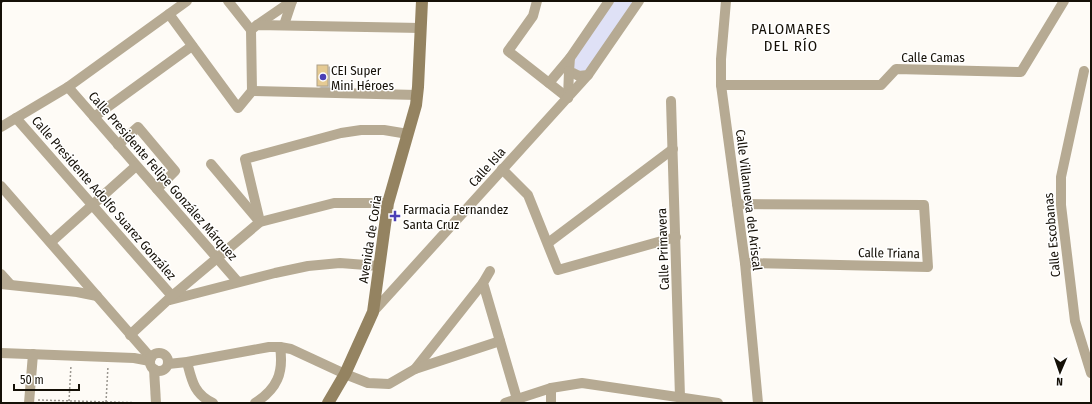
<svg xmlns="http://www.w3.org/2000/svg" width="1092" height="404" font-family="'Fira Sans Condensed',sans-serif">
<defs>
<filter id="shadow"><feDropShadow dx="3.5" dy="2" stdDeviation="0" flood-color="#0004"/></filter>
</defs>
<rect width="100%" height="100%" fill="#fefbf6"/>
<!-- park -->
<polygon fill="#dfe1f6" points="614,1 635,1 587,70 582,72 573,68 575,59"/>
<!-- building -->
<rect fill="#e5ca93" stroke="#ada087" filter="url(#shadow)" x="317" y="65" width="11" height="21"/>
<g fill="none" stroke-linecap="round" stroke-linejoin="round">
<!-- path -->
<g stroke="#9c9891" stroke-width="1.5" stroke-dasharray="2 2" stroke-linecap="butt">
<polyline points="1,3 4,1"/>
<polyline points="38,400 146,403"/>
<polyline points="69,401 71,365"/>
<polyline points="106,402 108,366"/>
</g>
<!-- minor -->
<g stroke="#b6aa93" stroke-width="10">
<polyline points="537,1 533,16 508,51 568,98"/>
<polyline points="609,1 570,58 569,71 579,76 588,75 639,1"/>
<polyline points="726,1 721,59 721,85 745,263 758,403"/>
<polyline points="169,14 238,108 252,91 251,30 228,1"/>
<polyline points="257,25 292,1"/>
<polyline points="284,25 292,1"/>
<polyline points="251,30 257,25 421,28"/>
<polyline points="1084,71 1061,177 1061,205 1075,321 1091,373"/>
<polyline points="549,83 570,58"/>
<polyline points="721,85 881,85 896,69 1021,72 1064,1"/>
<polyline points="68,87 238,282"/>
<polyline points="252,91 417,95"/>
<polyline points="568,98 569,71"/>
<polyline points="671,101 680,397"/>
<polyline points="94,117 192,46"/>
<polyline points="16,118 172,296"/>
<polyline points="1,127 68,87 187,1"/>
<polyline points="118,145 138,127 175,171 157,189"/>
<polyline points="211,164 259,221"/>
<polyline points="502,169 528,195 558,270 676,237"/>
<polyline points="1,186 151,358"/>
<polyline points="737,204 924,205 928,267 745,263"/>
<polyline points="260,222 245,159 341,133 361,130 384,130 408,134"/>
<polyline points="51,242 136,166"/>
<polyline points="548,243 673,149"/>
<polyline points="490,271 483,283 517,399"/>
<polyline points="1,274 10,284"/>
<polyline points="1,284 77,292 97,296"/>
<polyline points="170,300 275,273 308,266 340,263 379,266"/>
<polyline points="373,312 588,75"/>
<polyline points="130,335 172,296 260,222 334,203 388,203"/>
<polyline points="1,353 134,358 150,361"/>
<circle cx="159" cy="362" r="9"/>
<path d="M187,362C192,381 194,394 213,403"/>
<polyline points="168,364 187,362 269,347 280,347 291,349 345,374 368,383 389,384 415,369 483,283"/>
<polyline points="154,369 156,403"/>
<polyline points="415,369 500,341"/>
<polyline points="551,388 551,403"/>
<polyline points="29,403 33,354"/>
<path d="M255,403C277,389 284,373 280,347"/>
<polyline points="505,403 551,388 582,383 718,403"/>
</g>
<!-- secondary -->
<polyline stroke="#948361" stroke-width="12" points="328,403 345,374 373,312 388,203 416,105 418,87 422,1"/>
</g>
<!-- markers -->
<g fill="#4b3fb6" stroke="#fff" stroke-width="1.5">
<circle cx="323" cy="77" r="4"/>
<path d="M393 210h4v4h4v4h-4v4h-4v-4h-4v-4h4z"/>
</g>
<g text-anchor="middle" dominant-baseline="central" stroke-width="3" stroke-linejoin="round" paint-order="stroke">
<!-- street labels -->
<g font-size="13" fill="#151007" stroke="#fff">
<text x="933" y="57">Calle Camas</text>
<text transform="translate(487 167) rotate(-48)">Calle Isla</text>
<text transform="translate(163 176) rotate(49)">Calle Presidente Felipe González Márquez</text>
<text transform="translate(104 198) rotate(49)">Calle Presidente Adolfo Suarez González</text>
<text transform="translate(749 200) rotate(83)">Calle Villanueva del Ariscal</text>
<text transform="translate(1052 235) rotate(-95)">Calle Escobanas</text>
<text transform="translate(370 239) rotate(-81)">Avenida de Coria</text>
<text transform="translate(663 249) rotate(-92)">Calle Primavera</text>
<text transform="translate(889 253) rotate(1)">Calle Triana</text>
</g>
<!-- poi labels -->
<g font-size="13" fill="#151007" stroke="#fff" text-anchor="start">
<text x="331" y="70">CEI Super<tspan x="331" dy="15">Mini Héroes</tspan></text>
<text x="403" y="209">Farmacia Fernandez<tspan x="403" dy="15">Santa Cruz</tspan></text>
</g>
<!-- quarter labels -->
<g font-size="15" letter-spacing="1" fill="#151007" stroke="#fff">
<text x="791" y="29">PALOMARES<tspan x="791" dy="17">DEL RÍO</tspan></text>
</g>
</g>
<!-- border -->
<rect width="1092" height="404" fill="none" stroke="#151007" stroke-width="4"/>
<!-- north arrow -->
<g transform="translate(1060 372) rotate(182)" stroke="#ffffff" stroke-width="3" paint-order="stroke">
<path d="M0-3L7 15L0 10L-7 15Z" fill="#151007"/>
<text y="-6" font-size="11" font-weight="bold" text-anchor="middle" fill="#151007">N</text>
</g>
<!-- scale -->
<path d="M14 384v6h65v-6" fill="none" stroke="#151007" stroke-width="2"/>
<text x="20" y="384" font-size="12" fill="#151007" stroke="#ffffff" stroke-width="3" paint-order="stroke">50 m</text>
</svg>
